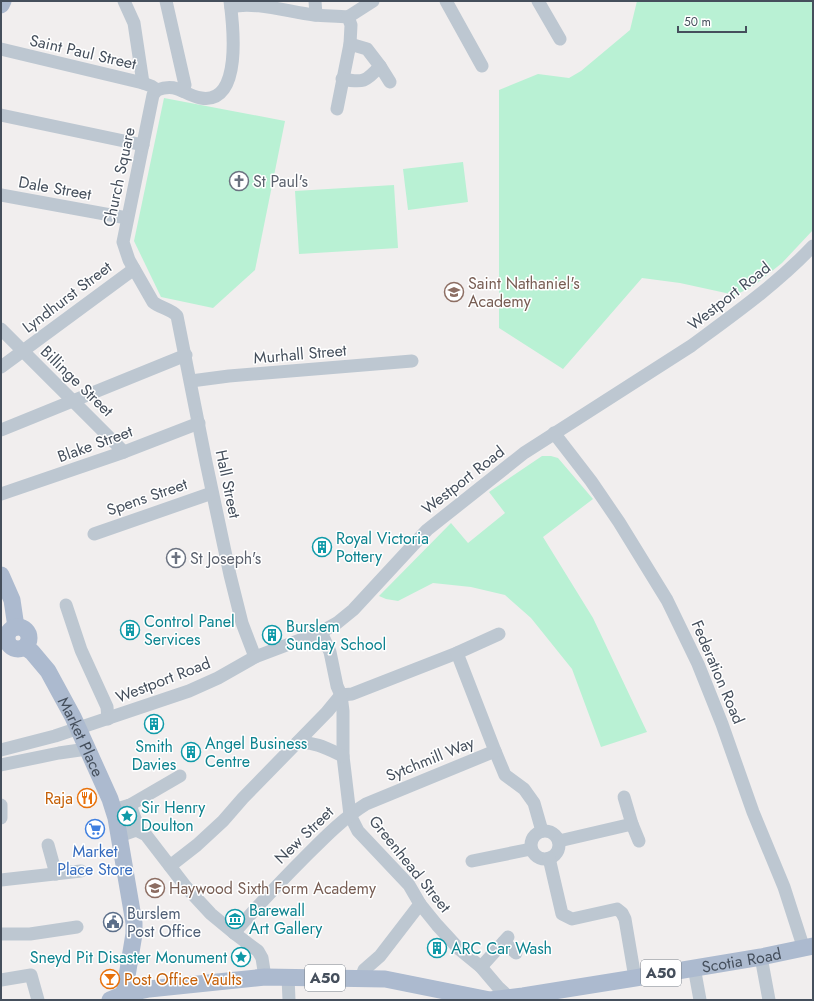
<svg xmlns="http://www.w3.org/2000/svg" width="814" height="1001" font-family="Jost,sans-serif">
<rect width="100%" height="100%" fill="#f1eeee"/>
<!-- green -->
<g fill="#b9f1d4">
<polygon points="637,1 813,1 813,230 782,263 752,287 735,295 680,283 642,278 563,369 499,328 499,90 538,74 569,78 581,71 630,30"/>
<polygon points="164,98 285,121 255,270 213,308 161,297 134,241"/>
<polygon points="463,162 468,202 408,210 403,169"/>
<polygon points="394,185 398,248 299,254 295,191"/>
<polygon points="542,456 551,456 558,458 593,499 543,537 593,618 647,732 601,747 572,669 531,618 505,595 471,587 433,583 398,601 386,599 379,596 451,523 468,543 505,513 489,492"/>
</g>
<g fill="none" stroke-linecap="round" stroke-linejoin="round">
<!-- minor -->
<g stroke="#bdc7d1" stroke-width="13">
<polyline points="124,1 134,23 143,83"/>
<polyline points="166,1 185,85 183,91"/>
<path d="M230,1C233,24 243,105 201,98C183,95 178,82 157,90L153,95L123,242L129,260L153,302C160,308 171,309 177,316L206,462L230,575L242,623L255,657"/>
<polyline points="315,1 316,15"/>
<polyline points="446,1 482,66"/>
<polyline points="538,1 560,39"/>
<path d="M231,7C254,1 289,12 314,15C325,16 337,16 348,17L351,25L350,44L337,109"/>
<polyline points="348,17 373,1"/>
<polyline points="1,49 143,83 151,86 157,90"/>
<polyline points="380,66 390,82"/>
<path d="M342,79C363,83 366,82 380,66L367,49L350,44"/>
<polyline points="1,115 143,145"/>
<polyline points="1,195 127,218"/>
<polyline points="1,329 124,452"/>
<polyline points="1,367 134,269"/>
<polyline points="191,381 229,376 412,361"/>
<polyline points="1,430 186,355"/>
<polyline points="554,433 591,481 619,522 667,600 698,664 722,724 753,812 784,887 804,949"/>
<polyline points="1,494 124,452 199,423"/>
<polyline points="94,534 212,493"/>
<polyline points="66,605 81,650 107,707 108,719"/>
<polyline points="321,632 330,652 337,686 341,695 343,711 343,756 350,815 358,831 409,885 420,904 437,925 459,949 481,967 498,987 512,1000"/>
<polyline points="341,695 352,694 457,653 499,634"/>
<path d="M297,743C314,741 328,749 343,756"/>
<path d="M1,750L55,736L189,691L218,678L255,657L321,632L337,623L353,610L427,530L524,453L691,346C733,315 776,285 813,246"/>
<polyline points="495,751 505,775 524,789 534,803 542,831"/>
<polyline points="1,765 59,753 87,749"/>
<polyline points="624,797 632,824 639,841"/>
<polyline points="1,805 1,818"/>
<polyline points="130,805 136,821 136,830"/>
<polyline points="114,810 130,805 180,776"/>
<circle cx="545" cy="845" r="14"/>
<polyline points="119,836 136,830 146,835 186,887 211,914 234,933 258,951 262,958 265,977"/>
<polyline points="559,841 632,824"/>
<polyline points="48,845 56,874"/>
<polyline points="549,858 562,914 572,919 617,909 622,913 625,919 635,978"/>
<polyline points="472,861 531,849"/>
<polyline points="170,866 197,845 223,821 243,798 327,712 341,695"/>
<polyline points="1,880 81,871"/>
<path d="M234,933C256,908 279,883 303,859C323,839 342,819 366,804L495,751L457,653"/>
<polyline points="1,934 30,934 77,927"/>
<polyline points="504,942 516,953"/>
<polyline points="761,957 769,1000"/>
<polyline points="481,967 508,937"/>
<polyline points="694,967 700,1000"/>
<polyline points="288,977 289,1000"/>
<polyline points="361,978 364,970 380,956 420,904"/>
<polyline points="1,980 31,975 38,1000"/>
</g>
<!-- major -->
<g stroke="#acbacf" stroke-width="17">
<polyline points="1,5 3,1"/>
<polyline points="1,575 12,600 16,627"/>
<circle cx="18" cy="638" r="11"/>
<path id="s1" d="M25,647L32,652L48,671L73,717L110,799L116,818L134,923V934L123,1000"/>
<path id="s2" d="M110,1000L125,994L149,989L265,977L385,979L490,1000L523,996L635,978L761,957L813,946"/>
</g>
</g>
<!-- icons -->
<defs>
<symbol id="church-ring" viewBox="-11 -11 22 22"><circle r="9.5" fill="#fff" stroke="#6b7280" stroke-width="1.5"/><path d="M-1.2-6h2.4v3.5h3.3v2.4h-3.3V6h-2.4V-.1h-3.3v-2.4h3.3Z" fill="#6b7280"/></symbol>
<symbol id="school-ring" viewBox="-11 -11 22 22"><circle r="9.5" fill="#fff" stroke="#8d6e63" stroke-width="1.5"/><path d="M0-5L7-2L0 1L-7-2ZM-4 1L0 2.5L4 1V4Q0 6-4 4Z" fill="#8d6e63"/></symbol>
<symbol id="building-ring" viewBox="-11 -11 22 22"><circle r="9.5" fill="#fff" stroke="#0f9aa8" stroke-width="1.5"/><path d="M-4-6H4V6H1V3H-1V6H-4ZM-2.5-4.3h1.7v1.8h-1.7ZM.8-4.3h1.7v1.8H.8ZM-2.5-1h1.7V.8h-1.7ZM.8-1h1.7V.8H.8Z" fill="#0f9aa8"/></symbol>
<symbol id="restaurant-ring" viewBox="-11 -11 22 22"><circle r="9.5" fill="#fff" stroke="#e8710a" stroke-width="1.5"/><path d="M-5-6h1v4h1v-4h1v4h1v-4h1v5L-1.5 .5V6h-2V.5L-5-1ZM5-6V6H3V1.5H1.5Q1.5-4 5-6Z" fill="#e8710a"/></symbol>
<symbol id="sight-ring" viewBox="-11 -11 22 22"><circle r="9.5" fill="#fff" stroke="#0f9aa8" stroke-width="1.5"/><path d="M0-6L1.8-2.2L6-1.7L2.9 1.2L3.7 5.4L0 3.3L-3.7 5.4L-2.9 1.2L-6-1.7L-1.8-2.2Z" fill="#0f9aa8"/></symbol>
<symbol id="supermarket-ring" viewBox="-11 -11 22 22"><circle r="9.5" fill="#fff" stroke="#3f7fe0" stroke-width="1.5"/><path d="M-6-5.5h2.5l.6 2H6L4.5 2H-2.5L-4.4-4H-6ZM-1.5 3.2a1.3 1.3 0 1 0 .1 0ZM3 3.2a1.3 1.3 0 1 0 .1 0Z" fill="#3f7fe0"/></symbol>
<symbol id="museum-ring" viewBox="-11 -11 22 22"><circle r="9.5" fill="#fff" stroke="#0f9aa8" stroke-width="1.5"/><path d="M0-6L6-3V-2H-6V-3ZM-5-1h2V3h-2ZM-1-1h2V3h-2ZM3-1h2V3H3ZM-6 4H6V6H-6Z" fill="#0f9aa8"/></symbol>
<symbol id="civic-ring" viewBox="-11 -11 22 22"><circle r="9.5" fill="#fff" stroke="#5c6f8a" stroke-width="1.5"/><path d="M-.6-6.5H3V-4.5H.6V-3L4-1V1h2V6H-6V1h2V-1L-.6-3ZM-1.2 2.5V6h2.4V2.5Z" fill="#5c6f8a"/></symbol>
<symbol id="bar-ring" viewBox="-11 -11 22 22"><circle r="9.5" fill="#fff" stroke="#e8710a" stroke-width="1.5"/><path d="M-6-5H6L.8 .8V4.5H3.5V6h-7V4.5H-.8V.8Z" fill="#e8710a"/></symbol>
</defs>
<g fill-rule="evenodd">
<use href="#church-ring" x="228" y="170" width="22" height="22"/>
<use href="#school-ring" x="443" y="281" width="22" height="22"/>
<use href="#building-ring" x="311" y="536" width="22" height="22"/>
<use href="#church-ring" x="165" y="547" width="22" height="22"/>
<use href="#building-ring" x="119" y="619" width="22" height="22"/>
<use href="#building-ring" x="261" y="624" width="22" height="22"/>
<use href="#building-ring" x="143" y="713" width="22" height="22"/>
<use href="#building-ring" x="180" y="741" width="22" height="22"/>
<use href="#restaurant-ring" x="76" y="787" width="22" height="22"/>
<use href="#sight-ring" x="116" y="805" width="22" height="22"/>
<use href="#supermarket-ring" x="84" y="818" width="22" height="22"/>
<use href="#school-ring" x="144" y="877" width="22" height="22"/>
<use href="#museum-ring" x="224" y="908" width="22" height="22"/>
<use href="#civic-ring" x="102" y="911" width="22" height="22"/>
<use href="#building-ring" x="426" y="937" width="22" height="22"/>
<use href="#sight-ring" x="230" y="946" width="22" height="22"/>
<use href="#bar-ring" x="99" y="968" width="22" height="22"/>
</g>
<g text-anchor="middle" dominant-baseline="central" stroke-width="3" stroke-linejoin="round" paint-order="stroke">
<!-- shield labels -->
<g fill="#fff" stroke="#7d848d" stroke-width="1">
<rect x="641" y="960" width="40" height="26" rx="3"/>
<rect x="305" y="965" width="40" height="26" rx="3"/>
</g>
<g font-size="15" font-weight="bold" fill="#454f5c">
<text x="661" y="973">A50</text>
<text x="325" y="978">A50</text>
</g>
<!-- street labels -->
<g font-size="16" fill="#454f5c" stroke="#fff">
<text transform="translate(83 52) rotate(13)">Saint Paul Street</text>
<text transform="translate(119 177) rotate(-78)">Church Square</text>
<text transform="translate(55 188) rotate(10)">Dale Street</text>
<text transform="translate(729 296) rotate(-38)">Westport Road</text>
<text transform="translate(67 297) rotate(-37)">Lyndhurst Street</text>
<text transform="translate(300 354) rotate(-5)">Murhall Street</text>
<text transform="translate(77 381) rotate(44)">Billinge Street</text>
<text transform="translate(95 444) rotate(-20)">Blake Street</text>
<text transform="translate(463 480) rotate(-38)">Westport Road</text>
<text transform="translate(228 484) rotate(78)">Hall Street</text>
<text transform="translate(147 497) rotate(-19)">Spens Street</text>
<text transform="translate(718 672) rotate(67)">Federation Road</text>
<text transform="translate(163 680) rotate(-21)">Westport Road</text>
<text stroke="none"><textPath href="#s1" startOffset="107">Market Place</textPath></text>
<text transform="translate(430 759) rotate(-22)">Sytchmill Way</text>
<text transform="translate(304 835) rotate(-44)">New Street</text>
<text transform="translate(410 864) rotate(51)">Greenhead Street</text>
<text stroke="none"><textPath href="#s2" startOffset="639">Scotia Road</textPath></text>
</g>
<!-- worship labels -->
<g font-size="16" fill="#5b616d" stroke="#fff" text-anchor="start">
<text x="253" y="181">St Paul's</text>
<text x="190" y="558">St Joseph's</text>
</g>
<!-- education labels -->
<g font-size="16" fill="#785e54" stroke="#fff" text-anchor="start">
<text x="468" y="283">Saint Nathaniel's<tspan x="468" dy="18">Academy</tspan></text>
<text x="169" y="888">Haywood Sixth Form Academy</text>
</g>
<!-- culture labels -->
<g font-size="16" fill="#0d838f" stroke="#fff" text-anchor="start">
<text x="336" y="538">Royal Victoria<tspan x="336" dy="18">Pottery</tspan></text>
<text x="144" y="621">Control Panel<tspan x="144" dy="18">Services</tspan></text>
<text x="286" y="626">Burslem<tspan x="286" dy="18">Sunday School</tspan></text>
<text x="205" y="743">Angel Business<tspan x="205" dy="18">Centre</tspan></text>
<text x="154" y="746" text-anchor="middle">Smith<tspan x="154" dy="18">Davies</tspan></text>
<text x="141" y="807">Sir Henry<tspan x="141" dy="18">Doulton</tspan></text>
<text x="249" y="910">Barewall<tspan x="249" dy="18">Art Gallery</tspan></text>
<text x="451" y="948">ARC Car Wash</text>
<text x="227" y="957" text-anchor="end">Sneyd Pit Disaster Monument</text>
</g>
<!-- food labels -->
<g font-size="16" fill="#c56008" stroke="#fff" text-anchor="end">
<text x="73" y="798">Raja</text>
<text x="124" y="979" text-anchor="start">Post Office Vaults</text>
</g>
<!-- shop labels -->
<g font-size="16" fill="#366cbe" stroke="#fff">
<text x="95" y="851">Market<tspan x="95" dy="18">Place Store</tspan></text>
</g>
<!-- service labels -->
<g font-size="16" fill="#4e5e75" stroke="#fff" text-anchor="start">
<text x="127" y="913">Burslem<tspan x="127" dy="18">Post Office</tspan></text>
</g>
</g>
<!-- border -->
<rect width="814" height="1001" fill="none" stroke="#454f5c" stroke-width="4"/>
<!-- scale -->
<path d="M678 26v6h68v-6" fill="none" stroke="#454f5c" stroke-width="2"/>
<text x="684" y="26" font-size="12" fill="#454f5c" stroke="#ffffff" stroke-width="3" paint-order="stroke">50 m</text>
</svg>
